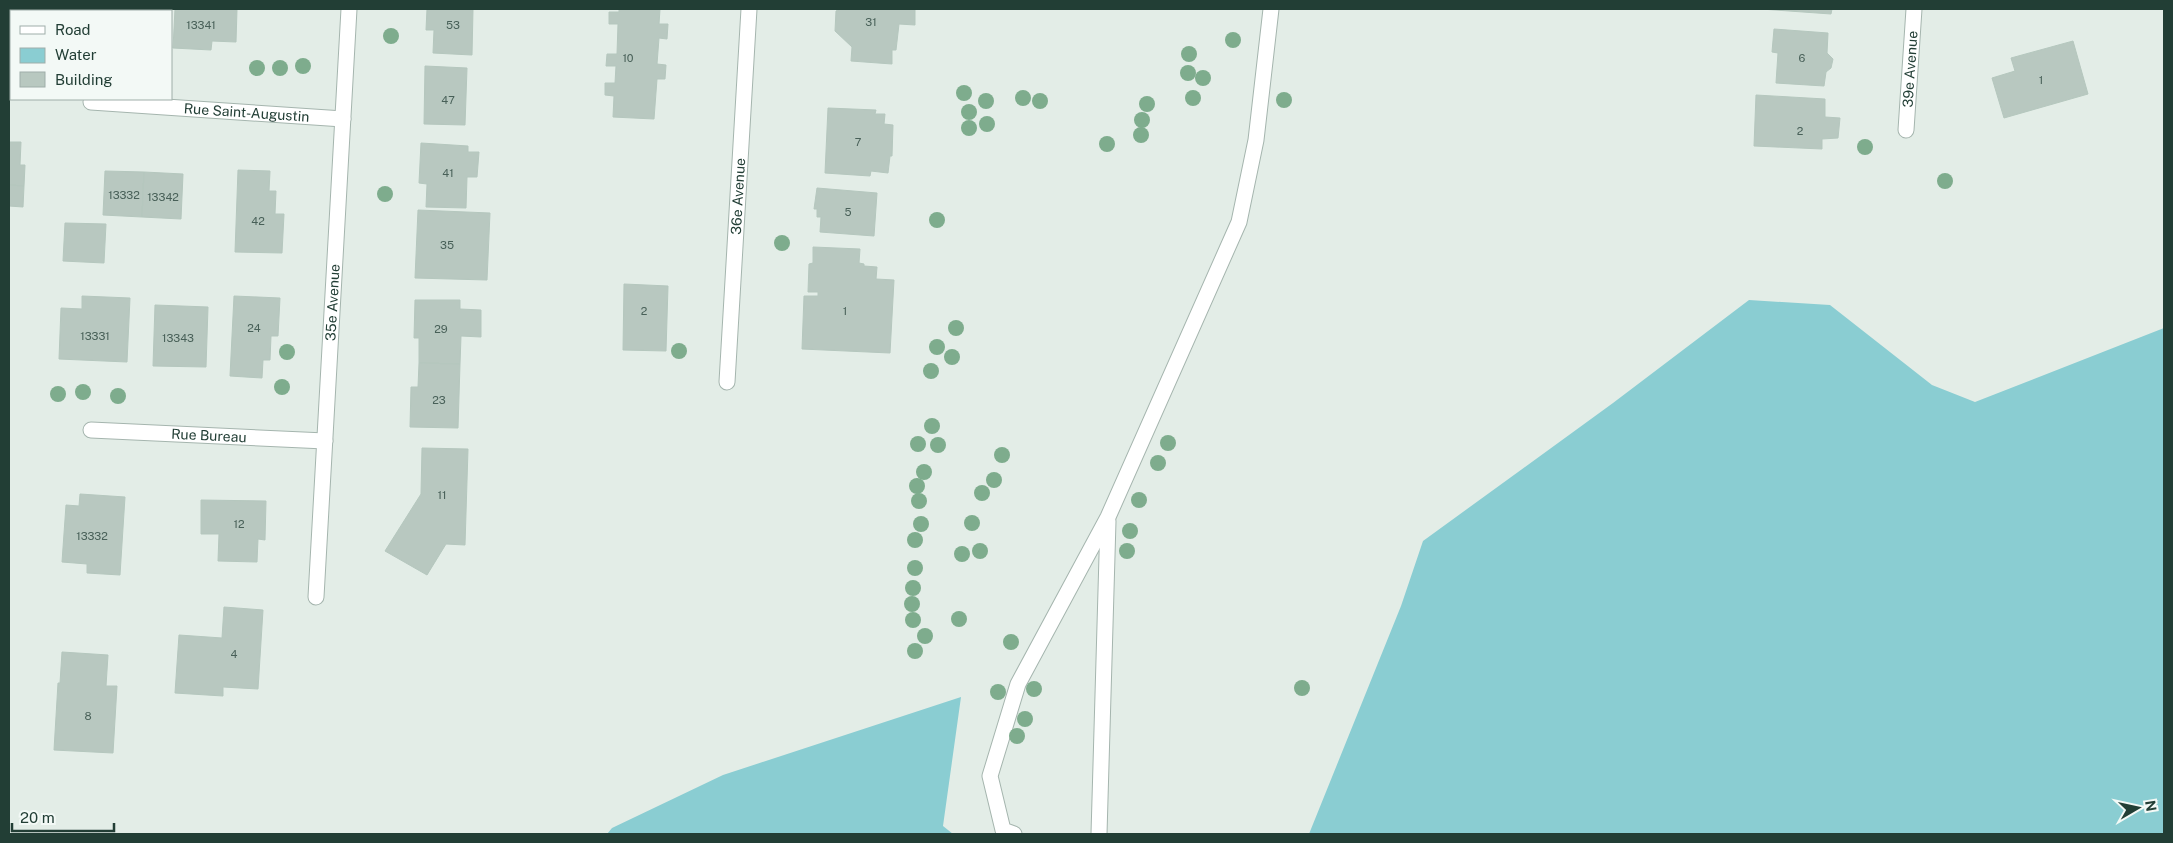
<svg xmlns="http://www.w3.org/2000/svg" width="2173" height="843" font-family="'Public Sans',sans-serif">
<rect width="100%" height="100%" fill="#e3ede7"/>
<!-- water -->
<g fill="#8acdd2">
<polygon points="1749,300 1830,305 1932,385 1975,402 2164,328 2164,834 1309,834 1401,606 1423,541 1613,403"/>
<polygon points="961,697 943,826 953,834 607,834 612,828 723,775"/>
</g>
<!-- building -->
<g fill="#b8c8c0" stroke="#b5c7be">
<polygon points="9,9 40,9 41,11 11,11 11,26 9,27"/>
<polygon points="88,9 139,9 139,11"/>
<polygon points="175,9 237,9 236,42 212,41 211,50 173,48"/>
<polygon points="427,9 473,9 472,55 433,53 434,30 426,30"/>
<polygon points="619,9 660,9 659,24 668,24 667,39 659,38 657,64 666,65 665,79 657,79 654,119 613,117 614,96 605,95 605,83 615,83 616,66 606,66 607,54 617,54 618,24 609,24 609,12 619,12"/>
<polygon points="840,9 915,9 915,25 899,24 896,50 892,50 892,64 851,61 852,47 835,31 836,11"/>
<polygon points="1761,9 1832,9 1831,14"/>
<polygon points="1774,29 1828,33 1827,53 1833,59 1831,68 1826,72 1824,86 1776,83 1778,53 1772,52"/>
<polygon points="2073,41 2088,94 2004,118 1992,78 2015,71 2011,58"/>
<polygon points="425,66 467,68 465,125 424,124"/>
<polygon points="1756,95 1825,99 1825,117 1840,118 1838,138 1822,139 1822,149 1754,146"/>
<polygon points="828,108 876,110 875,114 885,114 884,124 893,125 892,156 890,156 888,173 871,171 870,176 825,173"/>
<polygon points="9,142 21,142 20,165 25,165 24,186 9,185"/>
<polygon points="421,143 468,146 468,152 479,152 477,177 467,177 466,208 426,207 427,184 419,183"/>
<polygon points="238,170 270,171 269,191 276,191 275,214 284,214 282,253 235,252"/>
<polygon points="105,171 144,172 142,217 103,215"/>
<polygon points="144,172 183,174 181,219 142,217"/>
<polygon points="9,185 24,186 23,207 9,206"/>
<polygon points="817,188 877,193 874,236 820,232 821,217 817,217 817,209 814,209"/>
<polygon points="418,210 490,213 487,280 415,278"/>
<polygon points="65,223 106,224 104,263 63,261"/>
<polygon points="813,247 860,249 859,263 864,264 864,266 877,267 876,279 894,280 890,353 802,349 804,296 818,296 818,292 808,292 809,264 813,263"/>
<polygon points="624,284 668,286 666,351 623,350"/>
<polygon points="82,296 130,298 127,362 59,359 61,308 82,309"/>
<polygon points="234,296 280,298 278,336 271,336 270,360 263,360 262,378 230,376"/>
<polygon points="415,300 460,300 460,309 481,310 481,337 461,336 460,364 419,363 419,338 414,338"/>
<polygon points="155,305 208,307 206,367 153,366"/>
<polygon points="419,363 460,364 458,428 410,427 411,387 418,387"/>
<polygon points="422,448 468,449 465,545 446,544 427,575 385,551 421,494"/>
<polygon points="80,494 125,497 120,575 87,573 87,564 62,562 66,505 79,506"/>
<polygon points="201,500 266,501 265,540 258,539 257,562 218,561 219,534 201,534"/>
<polygon points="224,607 263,610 258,689 223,687 223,696 175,693 179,635 222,638"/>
<polygon points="62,652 108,655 106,686 117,686 113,753 54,750 58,683 60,683"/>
</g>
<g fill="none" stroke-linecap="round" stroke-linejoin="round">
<defs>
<g id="minor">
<path id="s1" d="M91,102L343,119"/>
<path id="s2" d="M1906,130L1914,9"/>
<path id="s3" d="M727,382L749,9"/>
<path id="s4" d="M91,430L325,441"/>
<path id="s5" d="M316,597L349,9"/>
<polyline points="1014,834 1003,830 990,776 1018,684 1108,517 1239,222 1256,140 1271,9"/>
<polyline points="1099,834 1108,521"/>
</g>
</defs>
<!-- minor casing -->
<use href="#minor" stroke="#a5b5ae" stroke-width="17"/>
<!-- minor -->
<use href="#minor" stroke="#fff" stroke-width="15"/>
</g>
<!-- trees -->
<g fill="#7eac8d">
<circle cx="391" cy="36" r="8"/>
<circle cx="1233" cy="40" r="8"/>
<circle cx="1189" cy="54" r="8"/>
<circle cx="303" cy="66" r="8"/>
<circle cx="257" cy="68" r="8"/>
<circle cx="280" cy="68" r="8"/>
<circle cx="1188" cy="73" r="8"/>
<circle cx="1203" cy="78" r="8"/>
<circle cx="964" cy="93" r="8"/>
<circle cx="1023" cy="98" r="8"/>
<circle cx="1193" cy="98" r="8"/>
<circle cx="1284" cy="100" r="8"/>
<circle cx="986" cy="101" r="8"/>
<circle cx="1040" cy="101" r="8"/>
<circle cx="1147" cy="104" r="8"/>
<circle cx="969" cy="112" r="8"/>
<circle cx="1142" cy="120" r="8"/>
<circle cx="987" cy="124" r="8"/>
<circle cx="969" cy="128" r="8"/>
<circle cx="1141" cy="135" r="8"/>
<circle cx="1107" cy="144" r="8"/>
<circle cx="1865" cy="147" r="8"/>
<circle cx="1945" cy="181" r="8"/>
<circle cx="385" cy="194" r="8"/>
<circle cx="937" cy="220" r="8"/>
<circle cx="782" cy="243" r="8"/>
<circle cx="956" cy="328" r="8"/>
<circle cx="937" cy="347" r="8"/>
<circle cx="679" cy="351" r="8"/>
<circle cx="287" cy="352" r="8"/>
<circle cx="952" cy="357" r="8"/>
<circle cx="931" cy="371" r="8"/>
<circle cx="282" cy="387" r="8"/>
<circle cx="83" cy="392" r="8"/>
<circle cx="58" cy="394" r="8"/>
<circle cx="118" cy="396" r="8"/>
<circle cx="932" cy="426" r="8"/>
<circle cx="1168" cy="443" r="8"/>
<circle cx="918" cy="444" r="8"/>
<circle cx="938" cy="445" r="8"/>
<circle cx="1002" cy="455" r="8"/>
<circle cx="1158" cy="463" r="8"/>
<circle cx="924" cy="472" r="8"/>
<circle cx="994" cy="480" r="8"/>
<circle cx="917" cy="486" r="8"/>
<circle cx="982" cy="493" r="8"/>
<circle cx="1139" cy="500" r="8"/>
<circle cx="919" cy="501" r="8"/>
<circle cx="972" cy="523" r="8"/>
<circle cx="921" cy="524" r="8"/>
<circle cx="1130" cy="531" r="8"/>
<circle cx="915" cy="540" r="8"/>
<circle cx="980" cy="551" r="8"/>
<circle cx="1127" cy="551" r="8"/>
<circle cx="962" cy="554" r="8"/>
<circle cx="915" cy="568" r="8"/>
<circle cx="913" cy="588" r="8"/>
<circle cx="912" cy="604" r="8"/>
<circle cx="959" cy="619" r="8"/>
<circle cx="913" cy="620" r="8"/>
<circle cx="925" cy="636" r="8"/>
<circle cx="1011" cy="642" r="8"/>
<circle cx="915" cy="651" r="8"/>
<circle cx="1302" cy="688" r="8"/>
<circle cx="1034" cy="689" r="8"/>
<circle cx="998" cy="692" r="8"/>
<circle cx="1025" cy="719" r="8"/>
<circle cx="1017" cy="736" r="8"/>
</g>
<g text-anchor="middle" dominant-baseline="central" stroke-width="5" stroke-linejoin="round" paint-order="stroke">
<!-- number labels -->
<g font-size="11" fill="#486058">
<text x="871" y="22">31</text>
<text x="201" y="25">13341</text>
<text x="453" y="25">53</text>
<text x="628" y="58">10</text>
<text x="1802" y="58">6</text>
<text x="2041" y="80">1</text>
<text x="448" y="100">47</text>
<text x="1800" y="131">2</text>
<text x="858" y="142">7</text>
<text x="448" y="173">41</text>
<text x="124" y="195">13332</text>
<text x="163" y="197">13342</text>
<text x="848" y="212">5</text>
<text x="258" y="221">42</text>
<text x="447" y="245">35</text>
<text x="644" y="311">2</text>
<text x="845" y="311">1</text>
<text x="254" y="328">24</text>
<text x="441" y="329">29</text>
<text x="95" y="336">13331</text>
<text x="178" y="338">13343</text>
<text x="439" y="400">23</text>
<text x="442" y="495">11</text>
<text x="239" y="524">12</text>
<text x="92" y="536">13332</text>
<text x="234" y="654">4</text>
<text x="88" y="716">8</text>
</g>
<!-- street labels -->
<g font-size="14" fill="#223e35" stroke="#f3f9f6">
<text stroke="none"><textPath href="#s2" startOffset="61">39e Avenue</textPath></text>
<text stroke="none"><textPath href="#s1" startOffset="156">Rue Saint-Augustin</textPath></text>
<text stroke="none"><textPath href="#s3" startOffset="186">36e Avenue</textPath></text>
<text stroke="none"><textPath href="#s5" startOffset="295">35e Avenue</textPath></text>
<text stroke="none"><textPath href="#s4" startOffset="118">Rue Bureau</textPath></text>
</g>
</g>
<!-- border -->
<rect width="2173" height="843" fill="none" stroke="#223e35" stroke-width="20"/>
<!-- legend -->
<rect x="10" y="10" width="162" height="90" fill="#f3f9f6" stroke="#9faea9"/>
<rect x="20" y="26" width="25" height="8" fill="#ffffff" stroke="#9faea9"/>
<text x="55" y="35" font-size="15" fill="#223e35">Road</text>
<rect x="20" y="48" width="25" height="15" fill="#8acdd2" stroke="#9faea9"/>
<text x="55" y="60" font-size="15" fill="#223e35">Water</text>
<rect x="20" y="72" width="25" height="15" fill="#b8c8c0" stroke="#9faea9"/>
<text x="55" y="85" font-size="15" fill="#223e35">Building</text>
<!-- north arrow -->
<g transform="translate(2138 808) rotate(81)" stroke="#f3f9f6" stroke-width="4" paint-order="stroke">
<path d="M0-4L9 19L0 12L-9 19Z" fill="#223e35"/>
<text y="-8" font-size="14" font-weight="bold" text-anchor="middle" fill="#223e35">N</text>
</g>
<!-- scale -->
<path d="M12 823v8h102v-8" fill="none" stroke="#223e35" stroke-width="2.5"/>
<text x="20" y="823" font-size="15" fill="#223e35" stroke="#f3f9f6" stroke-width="4" paint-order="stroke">20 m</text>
</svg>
